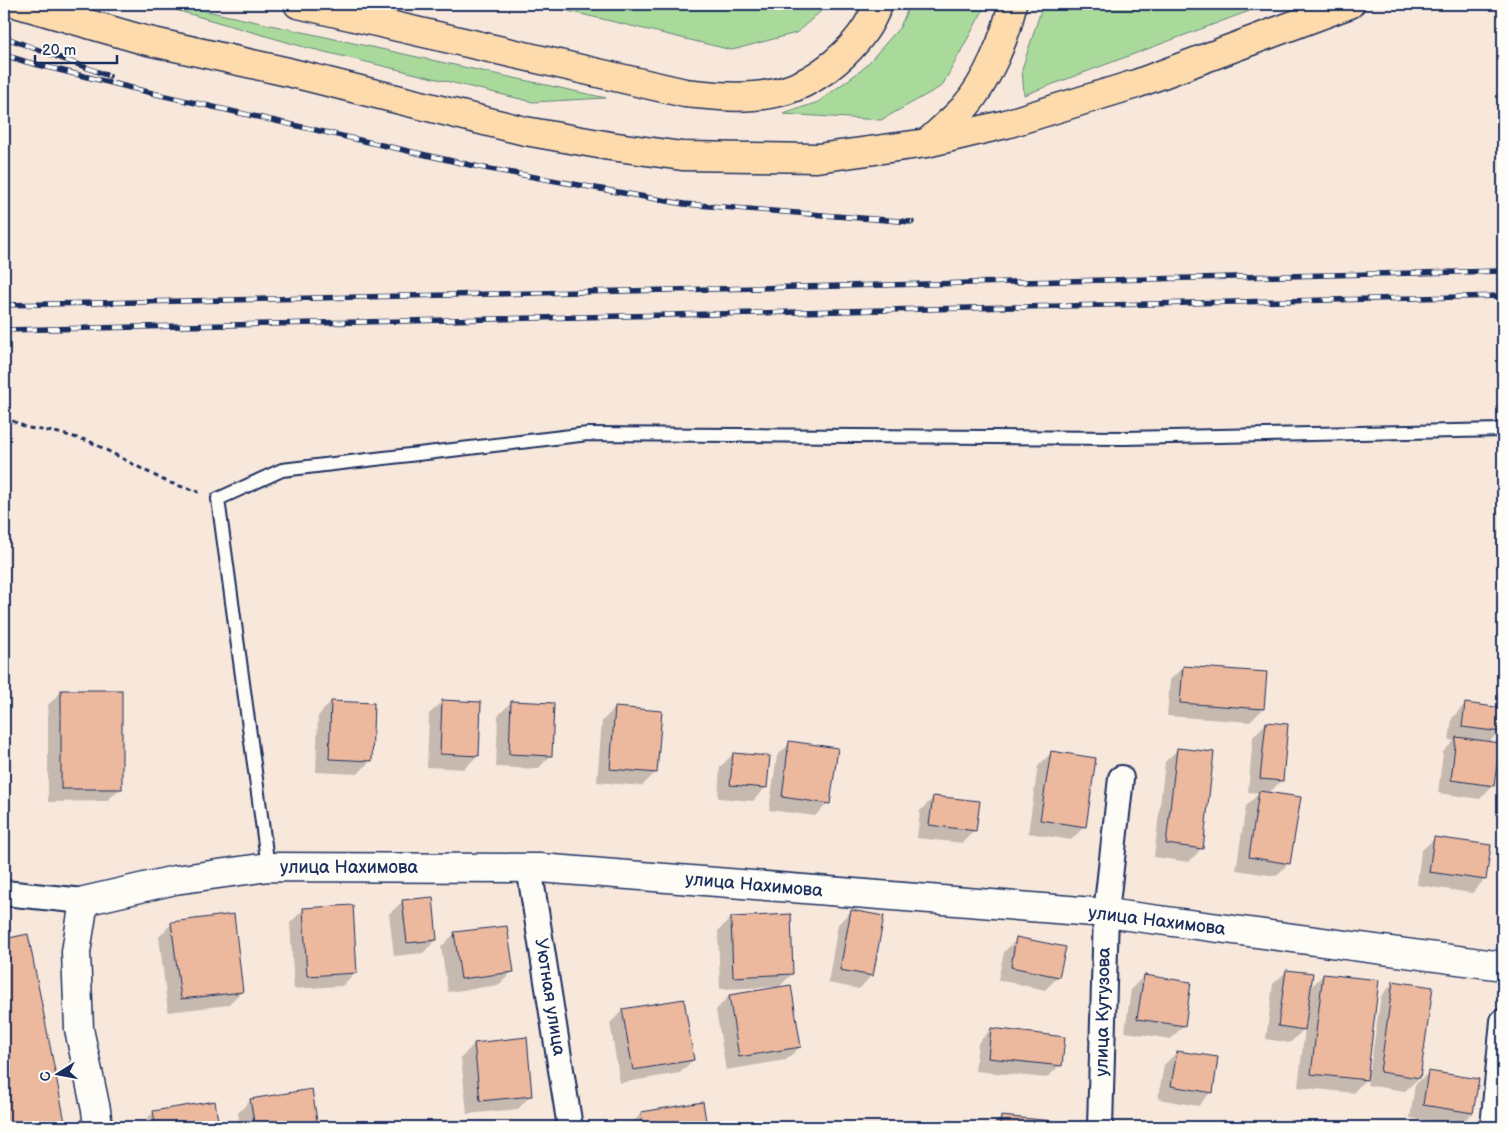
<svg xmlns="http://www.w3.org/2000/svg" width="1507" height="1131" font-family="'Balsamiq Sans',sans-serif">
<rect width="100%" height="100%" fill="#f8e8dc"/>
<filter id="ink" filterUnits="userSpaceOnUse"><feTurbulence type="fractalNoise" baseFrequency=".02" numOctaves="2"/><feDisplacementMap in="SourceGraphic" scale="10" xChannelSelector="R" yChannelSelector="G"/><feConvolveMatrix kernelMatrix="1 2 1 2 8 2 1 2 1" color-interpolation-filters="sRGB"/></filter>
<g filter="url(#ink)">
<!-- green -->
<g fill="#aada9b" stroke="#62847c">
<polygon points="155,4 174,4 606,98 533,102 304,47"/>
<polygon points="539,4 829,4 796,33 732,50"/>
<polygon points="910,4 983,4 982,12 942,86 881,120 783,114 818,102 863,69 900,27"/>
<polygon points="1043,4 1268,4 1024,95 1022,69"/>
</g>
<!-- shadow -->
<g fill="#0003">
<polygon points="1183,667 1263,709 1250,722 1167,716 1170,680"/>
<polygon points="61,692 121,788 107,801 48,802 48,705"/>
<polygon points="443,701 477,756 464,769 427,767 429,714"/>
<polygon points="331,702 371,760 358,774 316,772 318,716"/>
<polygon points="511,702 551,755 538,769 496,767 498,716"/>
<polygon points="1465,704 1500,731 1488,743 1493,785 1480,799 1438,793 1443,752 1454,741 1449,740 1452,718"/>
<polygon points="615,708 656,772 642,786 597,782 602,721"/>
<polygon points="1266,723 1282,780 1268,794 1289,863 1276,876 1236,870 1246,806 1259,793 1248,792 1253,737"/>
<polygon points="790,743 828,803 815,816 769,810 777,756"/>
<polygon points="1178,749 1202,848 1189,862 1154,857 1165,762"/>
<polygon points="1051,753 1085,826 1071,840 1028,833 1038,766"/>
<polygon points="733,754 766,787 753,801 718,798 720,767"/>
<polygon points="933,798 975,830 962,843 917,838 920,811"/>
<polygon points="1435,838 1485,879 1472,893 1417,885 1421,851"/>
<polygon points="403,901 436,940 423,953 394,956 389,914"/>
<polygon points="303,910 355,973 342,986 294,989 290,923"/>
<polygon points="851,911 872,975 859,989 828,983 838,924"/>
<polygon points="731,918 792,974 777,989 800,1047 786,1060 726,1070 716,1010 729,996 776,989 775,987 720,989 718,931"/>
<polygon points="172,923 242,991 228,1005 168,1012 159,937"/>
<polygon points="455,933 512,972 499,985 448,992 441,947"/>
<polygon points="27,936 64,1122 59,1127 4,1127 4,940"/>
<polygon points="1017,939 1058,977 1045,990 998,980 1004,952"/>
<polygon points="1287,971 1310,988 1323,975 1367,1069 1370,1069 1381,996 1394,982 1419,1078 1405,1091 1367,1085 1368,1077 1353,1093 1298,1087 1305,1028 1290,1043 1266,1039 1273,984"/>
<polygon points="1144,976 1184,1025 1171,1039 1125,1032 1131,989"/>
<polygon points="623,1010 693,1060 680,1073 620,1083 610,1023"/>
<polygon points="991,1029 1060,1065 1047,1078 975,1071 978,1043"/>
<polygon points="474,1044 531,1095 518,1109 467,1114 461,1058"/>
<polygon points="1177,1052 1211,1092 1198,1106 1158,1099 1164,1065"/>
<polygon points="1429,1072 1472,1113 1459,1126 1410,1118 1415,1085"/>
<polygon points="311,1090 317,1127 240,1127 238,1113 251,1100"/>
<polygon points="214,1102 218,1127 141,1127 140,1125 154,1112"/>
<polygon points="702,1104 706,1127 628,1127 642,1113"/>
<polygon points="1002,1117 1052,1122 1051,1127 991,1127"/>
</g>
<!-- building -->
<g fill="#ecb89e" stroke="#1b2f5e">
<polygon points="1183,666 1267,672 1264,709 1180,703"/>
<rect x="61" y="690" width="61" height="99"/>
<polygon points="442,700 481,702 479,756 440,754"/>
<polygon points="331,701 374,703 372,761 329,759"/>
<polygon points="511,701 554,703 552,756 509,754"/>
<polygon points="1465,703 1503,708 1501,732 1462,727"/>
<polygon points="615,707 662,711 657,773 610,769"/>
<polygon points="1266,722 1288,724 1283,781 1260,779"/>
<polygon points="1456,737 1500,743 1494,786 1451,780"/>
<polygon points="789,741 838,748 830,804 782,797"/>
<polygon points="1177,748 1214,752 1203,849 1166,844"/>
<polygon points="1051,751 1096,758 1086,827 1040,820"/>
<polygon points="733,753 770,756 767,788 730,785"/>
<polygon points="1259,791 1301,797 1290,864 1249,857"/>
<polygon points="933,796 980,801 976,831 929,825"/>
<polygon points="1434,837 1491,845 1486,880 1429,872"/>
<polygon points="433,897 437,940 407,943 402,900"/>
<polygon points="353,905 357,973 307,976 303,908"/>
<polygon points="851,910 884,916 873,976 840,970"/>
<polygon points="234,914 243,992 181,999 171,922"/>
<polygon points="791,914 793,974 733,977 731,917"/>
<polygon points="507,926 514,972 461,979 454,932"/>
<polygon points="28,934 65,1122 41,1127 4,1127 4,939"/>
<polygon points="1016,937 1066,947 1059,977 1011,967"/>
<polygon points="1286,970 1313,973 1305,1030 1278,1026"/>
<polygon points="1323,974 1379,980 1367,1080 1311,1074"/>
<polygon points="1144,975 1191,982 1185,1026 1137,1019"/>
<polygon points="1393,981 1433,987 1420,1078 1380,1072"/>
<polygon points="791,985 801,1047 739,1057 729,995"/>
<polygon points="684,999 694,1060 633,1070 622,1009"/>
<polygon points="991,1028 1065,1037 1062,1066 988,1058"/>
<polygon points="527,1037 532,1096 480,1101 474,1043"/>
<polygon points="1177,1051 1218,1057 1213,1093 1171,1086"/>
<polygon points="1428,1071 1479,1079 1473,1113 1423,1105"/>
<polygon points="312,1089 318,1127 255,1127 250,1099"/>
<polygon points="215,1101 219,1127 156,1127 153,1111"/>
<polygon points="703,1102 707,1127 643,1127 641,1112"/>
<polygon points="1001,1116 1053,1121 1052,1127 1000,1127"/>
</g>
<g fill="none" stroke-linecap="round" stroke-linejoin="round">
<defs>
<polyline id="lane" points="268,867 218,499 282,470 588,434 1124,438 1503,430"/>
<g id="street">
<polyline points="529,867 570,1127"/>
<polyline points="4,893 84,901"/>
<polyline points="1100,1127 1106,913 1121,778"/>
<polyline points="1493,1127 1503,1021"/>
</g>
<polyline id="secondary" points="98,1127 96,1110 79,1029 76,952 84,901 175,880 268,867 540,868 1106,913 1503,966"/>
<g id="primary">
<polyline points="19,4 144,40 288,72 525,131 610,146 682,156 817,158 927,143 1006,124 1136,84 1350,4"/>
<path d="M298,4L685,93C714,96 742,99 770,94C815,87 863,46 878,4"/>
<path d="M928,142C940,131 953,120 964,108C986,83 1007,36 1012,4"/>
</g>
</defs>
<!-- lane casing -->
<use href="#lane" stroke="#1b2f5e" stroke-width="16"/>
<!-- street casing -->
<use href="#street" stroke="#1b2f5e" stroke-width="28"/>
<!-- secondary casing -->
<use href="#secondary" stroke="#1b2f5e" stroke-width="31"/>
<!-- primary casing -->
<use href="#primary" stroke="#1b2f5e" stroke-width="31"/>
<!-- path -->
<polyline stroke="#1b2f5e" stroke-width="3" stroke-dasharray="5 4" stroke-linecap="butt" points="4,417 28,428 55,432 89,441 167,482 199,492"/>
<!-- lane -->
<use href="#lane" stroke="#fdfcf7" stroke-width="12"/>
<!-- street -->
<use href="#street" stroke="#fdfcf7" stroke-width="24"/>
<!-- secondary -->
<use href="#secondary" stroke="#fdfcf7" stroke-width="28"/>
<!-- primary -->
<use href="#primary" stroke="#fedbac" stroke-width="28"/>
<defs>
<g id="rail">
<polyline points="4,37 109,76"/>
<polyline points="4,55 27,62 156,94 479,167 684,204 912,222"/>
<polyline points="4,305 1503,271"/>
<polyline points="4,330 1503,296"/>
</g>
</defs>
<!-- rail casing -->
<use href="#rail" stroke="#1b2f5e" stroke-width="5.5"/>
<!-- rail -->
<use href="#rail" stroke="#fdfcf7" stroke-width="4" stroke-dasharray="11" stroke-linecap="butt"/>
</g>
</g>
<g text-anchor="middle" dominant-baseline="central" stroke-width="4" stroke-linejoin="round" paint-order="stroke">
<!-- street labels -->
<g font-size="18" fill="#1b2f5e" stroke="#fdfcf7">
<text x="349" y="867">улица Нахимова</text>
<text transform="translate(754 885) rotate(5)">улица Нахимова</text>
<text transform="translate(1157 921) rotate(7)">улица Нахимова</text>
<text transform="translate(550 997) rotate(81)">Уютная улица</text>
<text transform="translate(1103 1012) rotate(-89)">улица Кутузова</text>
</g>
</g>
<!-- margin -->
<rect width="1507" height="1131" fill="none" stroke="#fdfcf7" stroke-width="20"/>
<rect x="10" y="10" width="1487" height="1111" fill="none" stroke="#1b2f5e" stroke-width="2" filter="url(#ink)"/>
<!-- north arrow -->
<g transform="translate(58 1074) rotate(259)" stroke="#fdfcf7" stroke-width="4" paint-order="stroke">
<path d="M0-4L9 19L0 12L-9 19Z" fill="#1b2f5e"/>
<text y="-8" font-size="14" font-weight="bold" text-anchor="middle" fill="#1b2f5e">С</text>
</g>
<!-- scale -->
<path d="M35 55v8h82v-8" fill="none" stroke="#1b2f5e" stroke-width="2.5"/>
<text x="42" y="55" font-size="15" fill="#1b2f5e" stroke="#fdfcf7" stroke-width="4" paint-order="stroke">20 m</text>
</svg>
